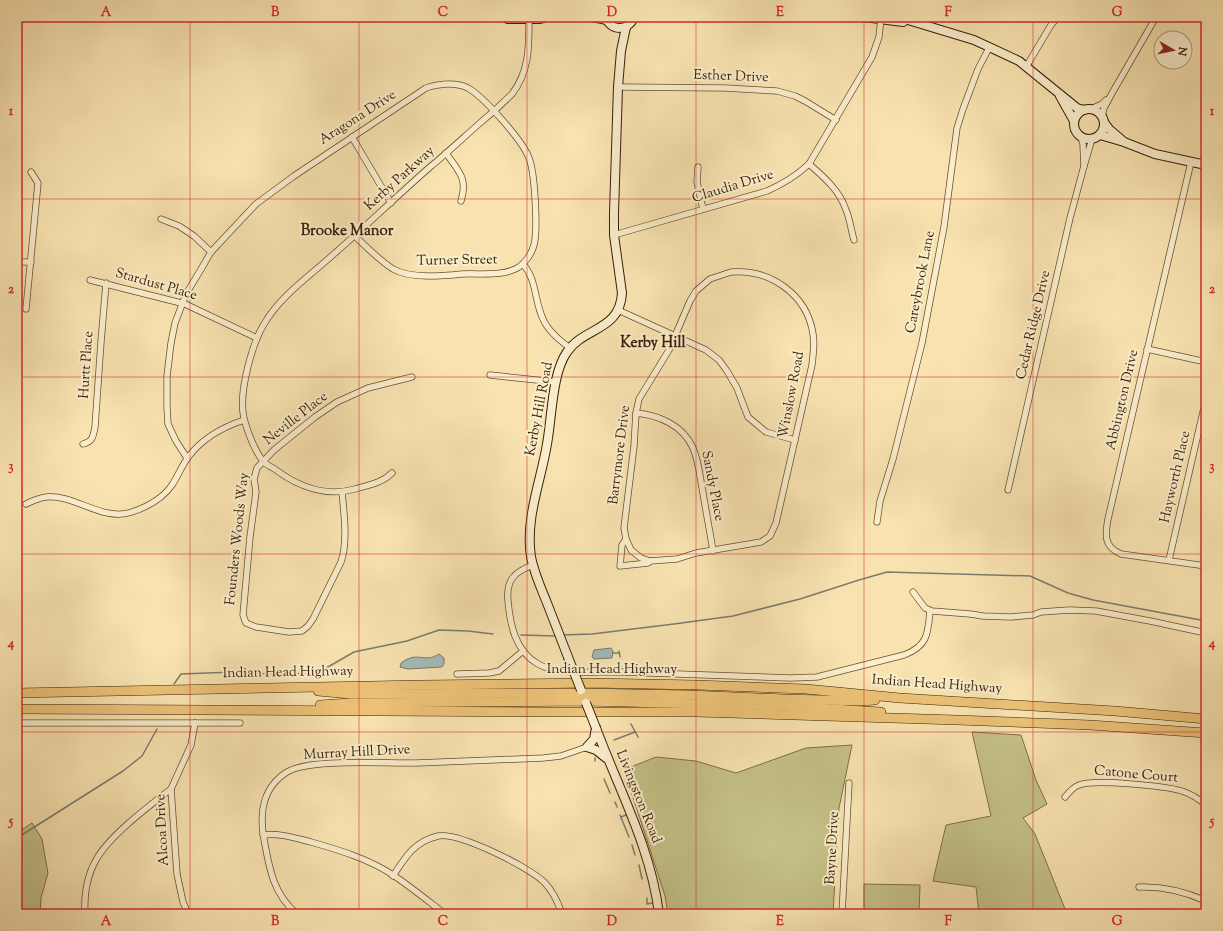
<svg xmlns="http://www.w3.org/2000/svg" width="1223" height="931" font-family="'Sorts Mill Goudy',serif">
<rect width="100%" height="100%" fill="#f8e3b0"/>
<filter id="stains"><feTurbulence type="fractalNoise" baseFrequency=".005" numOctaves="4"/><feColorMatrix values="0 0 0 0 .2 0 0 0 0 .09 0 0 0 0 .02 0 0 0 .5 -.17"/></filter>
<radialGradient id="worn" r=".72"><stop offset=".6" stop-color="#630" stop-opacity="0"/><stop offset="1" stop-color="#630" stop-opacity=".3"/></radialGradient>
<!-- green -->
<g fill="#c4c187" stroke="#7e7046">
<polygon points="972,732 1021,735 1036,780 1047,804 1023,818 1035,834 1067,914 979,914 976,887 933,881 946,825 991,816"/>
<polygon points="852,745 839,808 833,914 668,914 665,896 630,788 631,767 656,757 696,761 736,773 806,748"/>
<polygon points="32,823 42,839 48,873 41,898 40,914 17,914 17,833"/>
<polygon points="864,884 920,885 919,914 864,914"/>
</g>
<!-- water -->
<g fill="#a4bbb8" stroke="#797d70">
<polygon points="611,648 613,651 612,658 594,659 592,657 594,650"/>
<path d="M439,654L444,658V664L442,667L408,669L400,667L401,663C418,650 424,664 439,654Z"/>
</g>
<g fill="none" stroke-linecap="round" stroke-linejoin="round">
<!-- stream -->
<g stroke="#797d70" stroke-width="1.5">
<polyline points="521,635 556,636"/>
<polyline points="562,635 592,634 674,624 733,616 800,599 859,580 887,572 1030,576 1068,593 1093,600 1206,621"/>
<polyline points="619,651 620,657"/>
<polyline points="613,653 619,653"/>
<polyline points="174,684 181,674 234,672 287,675 321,671 354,652 407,641 439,630 468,631 493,634"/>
<polyline points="631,724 638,737"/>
<polyline points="614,740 635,732"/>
<polyline points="595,761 595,758"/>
<polyline points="604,779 610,793"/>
<polyline points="615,802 617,807"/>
<polyline points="620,815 629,837"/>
<polyline points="621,817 626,815"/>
<polyline points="17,838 123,771 142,756 157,729"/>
<polyline points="632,845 635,855"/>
<polyline points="639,865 642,879"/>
<polyline points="647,898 647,904 652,903"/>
</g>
<defs>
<g id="minor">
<polyline points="1026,67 1051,25 1058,17"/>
<polyline points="618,87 725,88 777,91 795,96 805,101 836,120"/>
<polyline points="1091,109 1102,104 1106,100"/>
<polyline points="1102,117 1104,108 1111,95 1156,17"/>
<polyline points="352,137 391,203"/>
<polyline points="1081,137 1083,144 1084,166 1092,139"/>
<path d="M446,153C459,172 468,178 461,201"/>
<path d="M1191,162L1108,519C1105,535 1104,547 1121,554L1206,566"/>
<path d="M809,164C824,177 840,191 846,210C850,219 851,230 854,240"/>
<polyline points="698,167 697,182 703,209"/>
<polyline points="161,219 179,226 194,236 211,252"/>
<path d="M614,235L767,191C783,184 796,176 809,164L872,57L879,37L881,17"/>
<polyline points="17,262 31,262"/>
<path d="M523,264C537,280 534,300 543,319C548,331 559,340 570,348"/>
<path d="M731,272C770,269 807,294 813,334C815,344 813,355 812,365L776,523L770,536L761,542L696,553L677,559L650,561L641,558L631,550L626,539L624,528L634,446L636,413L639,399L669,350L690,301L696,291L710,279Z"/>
<polyline points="90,280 185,304 257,338"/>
<polyline points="26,309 38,183 31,172"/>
<polyline points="618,310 706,350 719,360 727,371 737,388 748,417 766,432 795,440"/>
<polyline points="1147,349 1206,362"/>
<polyline points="490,375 556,382"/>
<path d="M636,413C658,415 683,425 693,448C699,462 700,478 703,493C706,512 710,532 713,551"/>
<path d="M83,444C93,441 93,437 95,427L101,342L106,283"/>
<path d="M187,458L176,441L168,424L167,407V376L171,343L175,323L186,294L200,271L211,252L256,204L294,176L426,88C439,84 455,82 468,88C484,97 523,141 529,158C535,173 538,230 534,245C532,253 526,262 519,267C503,277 480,273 462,274C442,276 411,279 393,269C379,260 366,247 354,235"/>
<path d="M392,473C382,483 369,485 355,489C327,497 299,487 276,470C272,467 266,465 263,461C255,452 244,424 243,412C240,389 252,344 264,324C281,295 310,276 335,253C367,225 398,195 430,167C447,153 463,138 480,123C491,114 502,104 512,94C530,71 529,44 529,17"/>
<polyline points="1008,490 1070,218 1084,166"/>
<path d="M342,492C344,513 348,542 341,562L313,619L308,626L302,631L289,632L256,627L246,623L243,615L250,537L256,492L254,479L257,468L274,450L315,417L337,402L368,388L412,377"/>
<path d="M26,504C32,501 39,498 46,497C75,494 102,522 132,512C147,507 163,498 172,485C178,476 182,465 189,456C203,438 223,427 244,420"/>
<polyline points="877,522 880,501 893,459 922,343 944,227 957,128 963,109 978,69 989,48"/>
<polyline points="626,539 622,545 620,566 648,563 650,561"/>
<polyline points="1169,560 1206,399"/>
<path d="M533,565C514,572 506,580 508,601C510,624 515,651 538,664C559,676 596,671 621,672C678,674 734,676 791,678L817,677L904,655C928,646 928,633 930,611"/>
<polyline points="913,592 925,608 932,611 970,614 983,616 1011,617 1033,615 1041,612 1069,610 1096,611 1150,621 1206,633"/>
<polyline points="457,674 489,673 499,671 523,651"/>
<polyline points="17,723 240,723"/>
<path d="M1065,797C1069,792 1073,787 1079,785C1095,779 1165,786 1182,791C1191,794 1199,799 1206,805"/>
<path d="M263,835C280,833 295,838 311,842C339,850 369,859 393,875C411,887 428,901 445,914"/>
<path d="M393,876C406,856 414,842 438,836C459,832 529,867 544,882C553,891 558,902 562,914"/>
<path d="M1139,887C1163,886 1184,891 1206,901"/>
<path d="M85,914C84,896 87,876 96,860C109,836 149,806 171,789"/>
<polyline points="188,914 183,902 177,874 171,789 191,745 195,723"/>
<path d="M297,914C273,894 269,867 264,839C259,813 263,787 287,772C310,758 387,764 416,763C458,761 501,760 543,758L561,756L587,747"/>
<polyline points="842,914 849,783"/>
</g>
<g id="secondary">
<polyline points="505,17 508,19 540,19 547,17"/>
<polyline points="592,17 607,20"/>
<path d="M606,17C610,32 629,31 634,17"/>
<polyline points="864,17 903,22"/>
<polyline points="898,17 974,40 1019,61 1077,108 1084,110"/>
<polyline points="1060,96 1074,121"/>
<circle cx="1089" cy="124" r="15"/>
<polyline points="1104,122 1109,129 1122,140"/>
<polyline points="1100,135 1124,142 1155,154 1206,165"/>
<path d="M568,657C561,639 554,621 547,603C541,588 534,573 531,557C525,518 541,481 547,444C552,417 552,373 567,352C584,327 620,331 622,293L614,235V213L618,87L621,51L626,27"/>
<path d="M596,728C619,790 651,848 659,914"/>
<polyline points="587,747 596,750 606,758"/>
<polyline points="587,747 594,739 596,728"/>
</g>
<g id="trunk">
<polyline points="318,691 350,694 583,693 690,695 784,699 861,701 875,700"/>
<polyline points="17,693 422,685 591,683 697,685 806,689 900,698 1115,711 1206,719"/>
<polyline points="320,705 351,703 585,701 784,706 881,712"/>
<polyline points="17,709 549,712 696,712 957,720 1090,725 1206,733"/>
</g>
</defs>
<!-- minor casing -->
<use href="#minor" stroke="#685030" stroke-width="7"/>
<!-- secondary casing -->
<use href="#secondary" stroke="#381f05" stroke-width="10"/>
<!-- trunk casing -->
<use href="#trunk" stroke="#381f05" stroke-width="10"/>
<!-- minor -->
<use href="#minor" stroke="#faedcc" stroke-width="5.5"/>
<!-- secondary -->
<use href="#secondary" stroke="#faedcc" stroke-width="8"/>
<!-- trunk -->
<use href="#trunk" stroke="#ecc278" stroke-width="9"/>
<defs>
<g id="secondary-bridge">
<polyline points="568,657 581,690"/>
<polyline points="586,703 596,728"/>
</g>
</defs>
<!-- secondary-bridge casing -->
<use href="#secondary-bridge" stroke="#381f05" stroke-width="10" stroke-linecap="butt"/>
<!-- secondary-bridge -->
<use href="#secondary-bridge" stroke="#faedcc" stroke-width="8"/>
</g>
<!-- grid -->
<path fill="none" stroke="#d62828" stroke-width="1" stroke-opacity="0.55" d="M190,17V914M359,17V914M527,17V914M696,17V914M864,17V914M1033,17V914M17,199H1206M17,377H1206M17,554H1206M17,732H1206"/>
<g text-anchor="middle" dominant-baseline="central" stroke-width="4" stroke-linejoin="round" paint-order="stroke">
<!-- street labels -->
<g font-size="14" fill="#381f05" stroke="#faedcc">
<text transform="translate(731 77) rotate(2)">Esther Drive</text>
<text transform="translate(358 118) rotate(-33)">Aragona Drive</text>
<text transform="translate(400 179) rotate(-42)">Kerby Parkway</text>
<text transform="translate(733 187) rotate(-17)">Claudia Drive</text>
<text transform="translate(457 261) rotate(-1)">Turner Street</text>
<text transform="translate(921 282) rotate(-79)">Careybrook Lane</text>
<text transform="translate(156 285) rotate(16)">Stardust Place</text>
<text transform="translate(1034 325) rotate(-77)">Cedar Ridge Drive</text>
<text transform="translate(87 365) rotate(-86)">Hurtt Place</text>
<text transform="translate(792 395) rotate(-79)">Winslow Road</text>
<text transform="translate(1123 400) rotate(-77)">Abbington Drive</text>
<text transform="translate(540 409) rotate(-79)">Kerby Hill Road</text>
<text transform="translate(296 419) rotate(-38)">Neville Place</text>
<text transform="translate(620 455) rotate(-83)">Barrymore Drive</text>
<text transform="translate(1176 477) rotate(-77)">Hayworth Place</text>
<text transform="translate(712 486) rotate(79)">Sandy Place</text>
<text transform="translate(238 539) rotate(-84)">Founders Woods Way</text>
<text x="612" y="670">Indian Head Highway</text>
<text transform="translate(288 673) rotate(-1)">Indian Head Highway</text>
<text transform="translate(937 685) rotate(4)">Indian Head Highway</text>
<text transform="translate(357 753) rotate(-3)">Murray Hill Drive</text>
<text transform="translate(1136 775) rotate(5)">Catone Court</text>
<text transform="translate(638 797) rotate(68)">Livingston Road</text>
<text transform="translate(163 830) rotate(-93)">Alcoa Drive</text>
<text transform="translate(833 848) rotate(-87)">Bayne Drive</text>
</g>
<!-- neighbourhood labels -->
<g font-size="15" font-weight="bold" fill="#381f05" stroke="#faedcc">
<text x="347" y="231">Brooke Manor</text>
<text x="653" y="343">Kerby Hill</text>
</g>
</g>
<!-- margin -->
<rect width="1223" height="931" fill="none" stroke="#f8e3b0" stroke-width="44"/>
<!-- north arrow -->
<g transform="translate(1173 50) rotate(99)"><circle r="19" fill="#faedcc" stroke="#ac9b7c"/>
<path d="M0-3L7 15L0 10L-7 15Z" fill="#8f2418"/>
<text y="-6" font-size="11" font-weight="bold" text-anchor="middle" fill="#381f05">N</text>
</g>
<rect x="22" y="22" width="1179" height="887" fill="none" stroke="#d62828" stroke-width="1.5"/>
<g font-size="13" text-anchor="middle" font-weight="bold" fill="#d62828">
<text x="106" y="16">A</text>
<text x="275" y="16">B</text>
<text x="443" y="16">C</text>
<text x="612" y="16">D</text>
<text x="780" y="16">E</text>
<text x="948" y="16">F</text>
<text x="1117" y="16">G</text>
<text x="11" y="115">1</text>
<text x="1212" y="115">1</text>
<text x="11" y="293">2</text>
<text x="1212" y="293">2</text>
<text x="11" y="470">3</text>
<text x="1212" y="470">3</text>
<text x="11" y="647">4</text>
<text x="1212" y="647">4</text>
<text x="11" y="825">5</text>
<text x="1212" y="825">5</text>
<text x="106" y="925">A</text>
<text x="275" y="925">B</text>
<text x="443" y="925">C</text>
<text x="612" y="925">D</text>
<text x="780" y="925">E</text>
<text x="948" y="925">F</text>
<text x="1117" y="925">G</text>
</g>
<rect width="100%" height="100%" filter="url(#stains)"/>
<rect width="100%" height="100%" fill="url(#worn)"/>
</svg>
